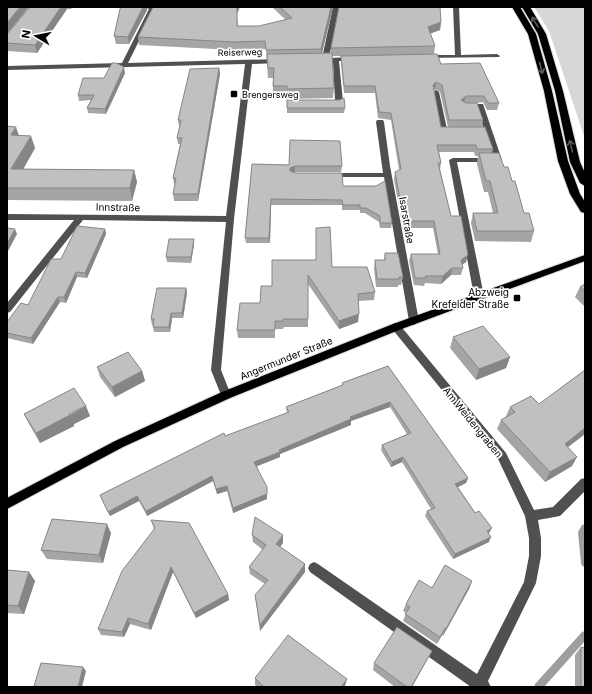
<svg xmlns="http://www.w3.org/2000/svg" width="592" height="694" font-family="Inter,sans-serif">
<rect width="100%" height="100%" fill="#fff"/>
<!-- green -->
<polygon fill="#d7d7d7" points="534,7 585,7 585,139 549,31"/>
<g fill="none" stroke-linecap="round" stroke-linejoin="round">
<!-- stream -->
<g fill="#9e9e9e" fill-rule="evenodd">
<polygon points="585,524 585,567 582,566 581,563 578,532 582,525"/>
<polygon points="585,631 585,641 544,687 534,687 535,684 582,632"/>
</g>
<defs>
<polygon id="major" points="585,255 585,261 399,330 230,398 123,447 7,509 7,498 115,441 222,392 393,324"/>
<g id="highway">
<polygon points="512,7 520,7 536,34 552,91 568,161 580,194 585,202 585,213 581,212 570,194 558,161 544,91 528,34"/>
<polygon points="522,7 530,7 546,34 563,91 580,162 585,173 585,186 580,183 570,162 555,91 538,34"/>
</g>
</defs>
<!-- major casing -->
<use href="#major" stroke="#dbdbdb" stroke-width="2"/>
<!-- highway casing -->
<use href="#highway" stroke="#dbdbdb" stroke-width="2"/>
<!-- minor -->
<g fill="#505050" fill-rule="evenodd">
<polygon points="145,7 156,7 128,63 279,59 282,61 279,63 252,64 234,219 221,370 231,395 230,398 226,399 222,398 221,395 211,370 226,222 83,220 10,312 7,313 7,303 74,220 7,220 7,214 226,216 245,64 7,70 7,66 122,63 149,9"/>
<path d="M333,7H339L329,58L353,57L356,59L353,61H339L343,102C338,105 328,105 323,102L325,101L335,100L333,62H319L316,60L322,58Z"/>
<polygon points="453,7 459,7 461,55 497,54 500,56 499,57 423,58 423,56 425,55 455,55"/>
<polygon points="436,90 439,92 447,129 455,129 455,133 444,133 440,131 433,92"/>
<polygon points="462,104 483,104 502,160 498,162 457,162 484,296 479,299 474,296 449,160 453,158 493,158 477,108 462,108"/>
<polygon points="377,120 383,120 384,122 390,166 419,321 414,325 409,321 384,177 330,177 326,175 330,173 383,173 376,122"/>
<polygon points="396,323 399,324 506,453 534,510 553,507 581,479 585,478 585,491 560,516 538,520 541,538 541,556 536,583 488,681 491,687 471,687 310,572 308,568 310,564 314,562 318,564 477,674 524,582 529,556 529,538 525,516 498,459 393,330 391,327 393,324"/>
</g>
<!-- major -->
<use href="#major" fill="#000" fill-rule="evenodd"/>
<!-- highway -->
<use href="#highway" fill="#000" fill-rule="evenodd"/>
</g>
<!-- wall -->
<g fill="#a5a5a5" fill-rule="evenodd">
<polygon points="30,7 72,7 71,9 67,9 37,53 7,51 7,34"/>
<polygon points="121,7 147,7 147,10 129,44 116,44 114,36"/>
<path d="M272,7H333L322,53H331V48L441,22L440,30L430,33L435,46L434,54L441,64L499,103L497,110H487L483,102L477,103L483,120L482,127L493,149L492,153L504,167L512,181L524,213L534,231L531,242L475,241L471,223L473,213H493L488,192H484L477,164L478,156H475L474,152H439L441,163L440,170L451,216L466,262L462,265L463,268L461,275H451L441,284L425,283L424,286L414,285L409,261L411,254H438L433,228H403L394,180L395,172L399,170L391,120L378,118L375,93H344L341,62V56H332L334,88L333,98L287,99V96H273V78H268L266,49L234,50L139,45L138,37L237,14L238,26H259L286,20ZM435,89L440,92L448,127H441L434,90Z"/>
<polygon points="219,68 220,74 198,201 174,201 173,194 175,184 174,184 173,178 180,144 178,144 177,138 180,126 179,126 178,120"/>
<polygon points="125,73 106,114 88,113 87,108 91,100 79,101 78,95 104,78"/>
<polygon points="287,100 345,108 344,113 287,113"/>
<polygon points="7,126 35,148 23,169 134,170 137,182 132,201 7,200"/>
<polygon points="252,164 342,166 341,172 293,172 343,186 392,223 391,228 380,228 379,222 365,213 360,213 360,210 342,210 342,205 271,205 270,243 246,243 245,238"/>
<polygon points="105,229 106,234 87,278 77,277 66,303 60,302 33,344 7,338 7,322 28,305 61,259"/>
<polygon points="194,244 191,263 167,262 166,257"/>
<polygon points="385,253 403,277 401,285 398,285 398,287 376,287 374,268 375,260 384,260"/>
<polygon points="332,267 375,292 374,300 358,301 358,322 339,329 308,284 308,327 284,327 283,329 275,329 275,338 238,338 237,330 260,303 272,286"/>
<polygon points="585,284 585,307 575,297 580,287"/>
<polygon points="186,288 187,293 183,318 172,318 170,332 154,332 153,327 153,325 152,325 151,319"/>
<polygon points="453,337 510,357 506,368 476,380 450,348"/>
<polygon points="388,366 468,478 466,483 458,487 489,533 489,542 453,559 425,516 427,511 431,509 402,462 391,467 381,450 382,445 407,434 390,407 351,421 351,425 280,454 280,457 257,466 267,499 233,513 227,491 217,494 213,481 147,516 139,501 110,516 102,500 100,495 225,436 287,413 286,407 342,385 342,383"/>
<polygon points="97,367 142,371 145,381 115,397 100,377"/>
<polygon points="585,370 585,434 568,447 572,466 545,482 497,429 501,420 506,417 506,416 510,407 539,404"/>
<polygon points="24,414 90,416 74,424 74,426 40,443 29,424"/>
<polygon points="151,520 228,594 229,600 196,618 173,572 151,630 130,624 124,637 101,635 98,629 154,529"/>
<polygon points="111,533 103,563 47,559 41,550"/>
<polygon points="252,535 283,543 280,547 305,564 305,572 260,631 256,602 265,584 250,574 249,567 263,550 253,542"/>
<polygon points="7,570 29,572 35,581 24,614 7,613"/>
<polygon points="472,581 469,589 443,636 442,635 437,644 403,621 406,613 403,611 406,604 432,588"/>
<polygon points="581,647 585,687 575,687 575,655"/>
<polygon points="432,651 428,658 412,687 395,687 373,670 374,663"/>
<polygon points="255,678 345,686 344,687 258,687 255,685"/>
</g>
<!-- shaded-wall -->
<g fill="#868686">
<polygon points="20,7 29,7 7,34 7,23"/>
<polygon points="61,7 67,7 67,9 37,53 35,45"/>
<polygon points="143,7 147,7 147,10 129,44 128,37"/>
<polygon points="237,7 240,7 237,14"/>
<polygon points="331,7 333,7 321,57 321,49"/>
<polygon points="441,22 440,30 427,35 428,27"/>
<polygon points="124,67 125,73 106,114 105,109"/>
<polygon points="219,68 220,74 198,201 198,194"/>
<polygon points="436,82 435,89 432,92 433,85"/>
<polygon points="466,96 464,103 461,100"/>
<polygon points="16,127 20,139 11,135"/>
<polygon points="31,136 35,148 16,182 11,169"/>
<polygon points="295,166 295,172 290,174 290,168"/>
<polygon points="134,170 137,182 132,201 130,188"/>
<polygon points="271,199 271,205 270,243 269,238"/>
<polygon points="15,229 17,234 7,253 7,244"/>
<polygon points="105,229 106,234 87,278 85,273"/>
<polygon points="194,239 194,244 191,263 191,257"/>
<polygon points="468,255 466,262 459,267 461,260"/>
<polygon points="452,268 451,275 441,284 443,276"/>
<polygon points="76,272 77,277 66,303 64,297"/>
<polygon points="186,288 187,293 183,318 182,313"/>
<polygon points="58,297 60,302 33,344 31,338"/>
<polygon points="171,313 172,318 170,332 169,327"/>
<polygon points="359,314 358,322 339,329 339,321"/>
<polygon points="510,357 506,368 476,380 479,369"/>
<polygon points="142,371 145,381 115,397 112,387"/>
<polygon points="390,402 390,407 351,421 351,425 280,454 280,457 255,467 254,462 279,450 350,417"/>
<polygon points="86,406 90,416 74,424 74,426 40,443 36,433"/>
<polygon points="585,428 585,434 560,453 565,444"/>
<polygon points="403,457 402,462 391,467 392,462"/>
<polygon points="577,457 572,466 545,482 550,472"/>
<polygon points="212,476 213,481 147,516 146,511"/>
<polygon points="468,478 466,483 454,489 455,484"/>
<polygon points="227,486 227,491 217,494 216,489"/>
<polygon points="267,487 267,499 233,513 233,508"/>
<polygon points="137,496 139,501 110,516 108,512"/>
<polygon points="107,524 111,533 103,563 99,555"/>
<polygon points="492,528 489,533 485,536 487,531"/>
<polygon points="283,535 283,543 276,552 276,544"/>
<polygon points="491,537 489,542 453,559 455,554"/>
<polygon points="305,564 305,572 260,631 260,625"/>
<polygon points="171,567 173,572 151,630 148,624"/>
<polygon points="29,572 35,581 24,614 18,606"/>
<polygon points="472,581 469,589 443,636 446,629"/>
<polygon points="228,594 229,600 196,618 194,613"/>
<polygon points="128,618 130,624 124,637 122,632"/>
<polygon points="445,628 442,635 437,644 440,637"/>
<polygon points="432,651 428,658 412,687 411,687"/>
<polygon points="83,667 86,671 82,687 78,687"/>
<polygon points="347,679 345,686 344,687 341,687"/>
</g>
<!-- building -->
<g fill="#c0c0c0" stroke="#868686">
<polygon points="7,7 20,7 7,23"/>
<polygon points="30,7 61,7 35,45 7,43 7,34"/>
<polygon points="121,7 143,7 128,37 114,36 120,9"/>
<polygon points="153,7 237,7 237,26 259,26 292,18 280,7 331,7 321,49 266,50 265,41 234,42 138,37"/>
<polygon points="339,7 440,7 441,22 428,27 435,46 331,48"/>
<polygon points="332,53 334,88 287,89 287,86 273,86 274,68 268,68 267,54"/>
<polygon points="437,54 441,64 480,63 499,103 488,103 484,96 466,96 461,100 466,103 477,103 483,120 449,120 442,85 436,82 433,85 441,127 485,127 493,149 477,149 476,145 437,145 441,163 438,163 451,216 461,216 468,255 461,260 463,268 452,268 443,276 425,276 426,278 415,278 411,254 440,254 434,221 404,221 395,172 401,169 391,113 379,112 375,86 344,86 341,56"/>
<polygon points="112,63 116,63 124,67 105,109 87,108 94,95 78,95 83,78 104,78"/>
<polygon points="219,68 198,194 173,194 176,178 173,178 182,138 177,138 181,120 178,120 190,69"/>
<polygon points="344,98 345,108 287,108 287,100 339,100"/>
<polygon points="7,126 16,127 11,135 31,136 11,169 134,170 130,188 7,188"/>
<polygon points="290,140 340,141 342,166 295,166 290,168 290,171 295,173 342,173 343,186 376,186 385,181 392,223 380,223 380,216 366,208 360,208 360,205 343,205 342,200 271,199 269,238 245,238 252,164 289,165"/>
<polygon points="479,153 499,153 504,167 508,167 512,181 515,181 524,213 529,213 534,231 477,231 473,213 498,213 490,181 486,181"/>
<polygon points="77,226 105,229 85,273 76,272 64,297 58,297 31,338 7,333 7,322 21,303 28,305 51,259 61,259"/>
<polygon points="330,227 332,267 367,267 375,292 358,294 359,314 339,321 308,275 308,319 283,319 283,321 275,321 275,330 237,330 240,303 260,303 261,286 272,286 272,260 316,260 316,228"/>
<polygon points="7,228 15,229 7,244"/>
<polygon points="169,239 194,239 191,257 166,257"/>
<polygon points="385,253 398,253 403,277 399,277 399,279 377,279 375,260 385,260"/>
<polygon points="585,284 585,291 580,287"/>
<polygon points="157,288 186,288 182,313 171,313 169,327 153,327 154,319 151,319"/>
<polygon points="483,326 510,357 479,369 453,337"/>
<polygon points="128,352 142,371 112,387 97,367"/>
<polygon points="388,366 468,478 455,484 475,513 479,511 492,528 487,531 491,537 455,554 427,511 435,508 403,457 392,462 382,445 411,433 390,402 350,417 351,419 279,450 280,452 254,462 267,487 267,494 233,508 227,486 216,489 212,476 146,511 137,496 108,512 100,495 224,433 225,436 289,412 286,407 343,385 342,383"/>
<polygon points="585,370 585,428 565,444 577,457 550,472 501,420 515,412 510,407 531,396 539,404"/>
<polygon points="74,388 86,406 69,414 70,415 36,433 24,414"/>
<polygon points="255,517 283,535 276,544 305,564 260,625 255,595 268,580 249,567 266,545 252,535"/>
<polygon points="52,519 107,524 99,555 41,550"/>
<polygon points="151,520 189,523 228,594 194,613 171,567 148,624 128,618 122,632 98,629 122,571 155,528"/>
<polygon points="445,565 472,581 446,629 445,628 440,637 405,614 410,607 406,604 419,580 432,588"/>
<polygon points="7,570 29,572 18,606 7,605"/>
<polygon points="397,627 432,651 411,687 407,687 374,663"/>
<polygon points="288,635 347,679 341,687 264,687 255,678"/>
<polygon points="581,647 585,648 585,687 581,687"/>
<polygon points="41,663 83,667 78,687 42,687 34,686"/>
</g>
<!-- one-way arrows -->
<defs><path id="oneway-shaft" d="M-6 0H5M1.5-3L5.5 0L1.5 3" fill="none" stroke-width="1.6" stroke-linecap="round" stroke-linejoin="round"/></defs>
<g stroke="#595959">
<use href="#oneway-shaft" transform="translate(535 22) rotate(-121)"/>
<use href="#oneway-shaft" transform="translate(541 68) rotate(75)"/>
<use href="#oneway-shaft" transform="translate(571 146) rotate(-103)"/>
</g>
<!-- markers -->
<g fill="#000" stroke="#fff" stroke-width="1.5">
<rect x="230" y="90" width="8" height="8" rx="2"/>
<rect x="513" y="294" width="8" height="8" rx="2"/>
</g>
<g text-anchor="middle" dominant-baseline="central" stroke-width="3.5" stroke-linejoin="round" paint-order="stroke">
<!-- far-street labels -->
<g font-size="9" fill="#000" stroke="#fff">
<text transform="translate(240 52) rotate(-1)">Reiserweg</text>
</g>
<!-- far-poi labels -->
<g font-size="9" fill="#000" stroke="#fff" text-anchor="start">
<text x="242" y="94">Brengersweg</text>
</g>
<!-- street labels -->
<g font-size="10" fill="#000" stroke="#fff">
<text transform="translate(118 207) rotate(1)">Innstraße</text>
<text transform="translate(407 220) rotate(80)">Isarstraße</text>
<text transform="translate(286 358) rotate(-22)">Angermunder Straße</text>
<text transform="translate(473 422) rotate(51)">Am Weidengraben</text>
</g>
<!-- poi labels -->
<g font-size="10" fill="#000" stroke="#fff" text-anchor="end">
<text x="509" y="292">Abzweig<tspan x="509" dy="12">Krefelder Straße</tspan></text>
</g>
</g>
<!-- border -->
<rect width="592" height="694" fill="none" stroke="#000000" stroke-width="16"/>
<!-- north arrow -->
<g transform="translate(36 36) rotate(280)" stroke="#ffffff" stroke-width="3" paint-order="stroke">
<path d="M0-3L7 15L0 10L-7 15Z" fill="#000000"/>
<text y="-6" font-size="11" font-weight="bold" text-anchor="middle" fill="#000000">N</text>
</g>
</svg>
